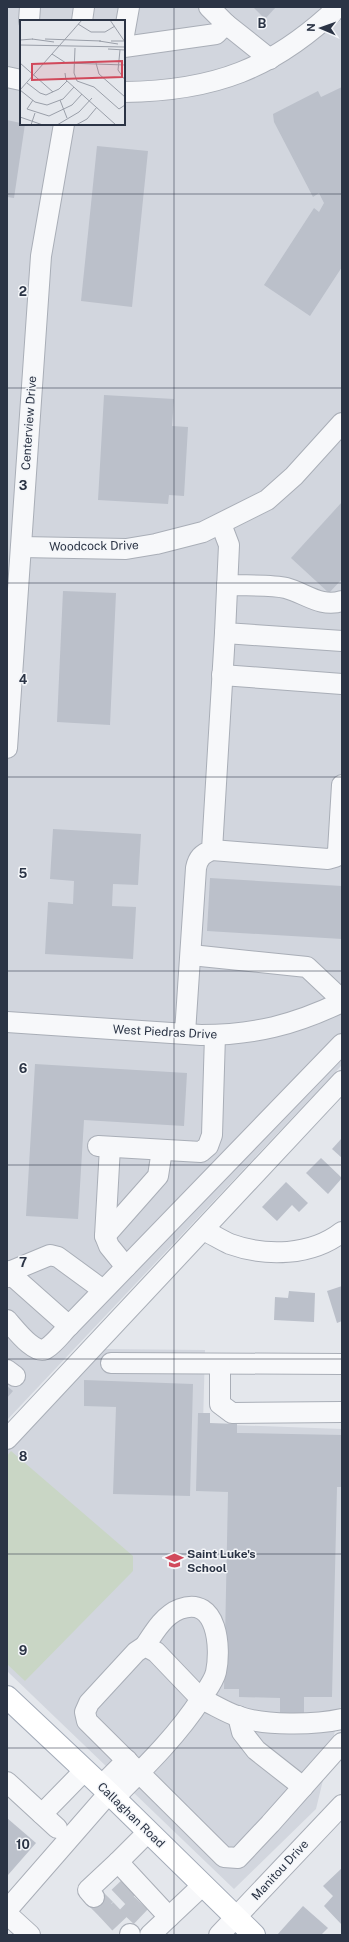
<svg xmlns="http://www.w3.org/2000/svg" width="349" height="1942" font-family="'Public Sans',sans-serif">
<rect width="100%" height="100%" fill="#e4e7ec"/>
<!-- built -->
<g fill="#d2d6de" fill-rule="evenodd">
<path d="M7,7H342V1065L7,1420ZM21,21H124V124H21Z"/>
<polygon points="102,1349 205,1350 203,1424 342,1429 342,1702 316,1809 234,1889 7,1671 7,1451"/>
</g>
<!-- green -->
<polygon fill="#c9d6c5" points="11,1451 133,1556 133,1571 25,1681 7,1664 7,1456"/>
<!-- building -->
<g fill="#bbc0ca">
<polygon points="253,7 276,7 265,19"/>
<polygon points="342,87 342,267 310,316 264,285 314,208 319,212 324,203 319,193 313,197 274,122 273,114 318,91 321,97"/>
<polygon points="7,120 25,124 14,198 7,197"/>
<polygon points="97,146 148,151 132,307 81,301"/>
<polygon points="104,395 174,399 172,426 188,427 184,496 169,495 168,504 98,500"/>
<polygon points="342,502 342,579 329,593 291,558"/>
<polygon points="63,591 116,593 110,725 57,722"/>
<polygon points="53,829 141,834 138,885 113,884 112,906 136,907 133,959 45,954 48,902 73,904 74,881 50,879"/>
<polygon points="210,878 342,886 342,939 207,931"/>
<polygon points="35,1064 187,1073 184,1126 84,1120 78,1219 26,1216"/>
<polygon points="342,1138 342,1158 332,1149"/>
<polygon points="321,1158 342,1178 328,1194 306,1173"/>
<polygon points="286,1182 308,1203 299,1212 292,1205 277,1221 262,1207"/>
<polygon points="342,1286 342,1321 337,1323 327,1291"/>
<polygon points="289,1291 315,1293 314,1322 274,1320 275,1297 288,1298"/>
<polygon points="84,1380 193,1384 190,1496 113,1494 116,1407 84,1406"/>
<polygon points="7,1386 13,1391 7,1398"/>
<polygon points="198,1413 210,1413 210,1423 237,1424 237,1433 342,1435 342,1487 337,1487 332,1697 304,1697 304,1714 280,1713 280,1698 239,1697 239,1689 224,1689 228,1492 196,1491"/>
<polygon points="7,1818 36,1843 8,1875 7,1874"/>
<polygon points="342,1868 342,1925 324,1906 333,1896 323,1886"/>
<polygon points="303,1906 328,1928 321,1935 277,1935"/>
</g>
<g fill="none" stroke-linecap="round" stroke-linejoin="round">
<!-- minor-tunnel -->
<g stroke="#bfc3cb" stroke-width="20" stroke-dasharray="20 10" stroke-linecap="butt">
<polyline points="97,1900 106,1909 128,1888"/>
<polyline points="106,1909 120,1924 141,1902"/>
</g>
<defs>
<g id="minor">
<polyline points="209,7 226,24"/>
<polyline points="29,21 30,7"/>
<polyline points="82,21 84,7"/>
<polyline points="124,35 129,7"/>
<polyline points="124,47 216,34 226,24 270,59"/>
<polyline points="7,77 21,80"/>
<path d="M124,92C214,91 273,69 338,7"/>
<polyline points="221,524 229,545 225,633 342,641"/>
<polyline points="21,547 126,549 156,544 203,532 267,500 294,476 342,423"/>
<path d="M227,585C244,586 271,584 286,588C305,593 321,608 342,601"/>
<polyline points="222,675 342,684"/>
<polyline points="7,748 41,256 64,124"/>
<polyline points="212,850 328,859 335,857 338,851 342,785"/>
<polyline points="191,955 307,967 342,1000"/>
<path d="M7,1022L201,1035C254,1035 294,1025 342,1002"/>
<path d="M185,1033L196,868C198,858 202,854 212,850L225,633"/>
<polyline points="98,1146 201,1152 208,1146 212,1135 215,1035"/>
<polyline points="110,1147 105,1236 109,1246 126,1267"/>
<path d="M203,1230C212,1234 221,1240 230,1244C266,1257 311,1256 342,1232"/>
<polyline points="105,1236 158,1176 162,1150"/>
<polyline points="7,1271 69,1326 342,1044"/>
<polyline points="7,1277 9,1272 50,1255 58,1257 103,1290"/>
<path d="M7,1320C15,1329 36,1357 47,1348C55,1343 62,1333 69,1326"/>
<polyline points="111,1363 342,1364"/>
<polyline points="220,1364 220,1404 232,1413 342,1412"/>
<polyline points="7,1370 15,1376"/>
<polyline points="7,1439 342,1081"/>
<path d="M145,1646C154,1632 164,1615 180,1609C218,1595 221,1649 216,1672C214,1681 206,1691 201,1699C213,1704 225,1712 237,1716C264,1726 315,1725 342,1719"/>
<polyline points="238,1716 242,1732 256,1750 303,1787"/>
<polyline points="7,1782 57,1828"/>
<polyline points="101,1786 127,1760"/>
<path d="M114,1798C145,1767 177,1736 201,1699L156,1652L145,1646L136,1652L89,1703L85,1712L87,1721L224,1857L238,1858L270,1824L342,1743"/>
<polyline points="42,1814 85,1770"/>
<polyline points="148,1832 118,1862 169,1917"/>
<polyline points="94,1897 88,1890 118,1862"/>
<polyline points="7,1910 109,1793"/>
<polyline points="7,1914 30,1935"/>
<polyline points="130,1934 130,1935"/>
<polyline points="150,1935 203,1885"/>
<polyline points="219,1935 342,1805"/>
</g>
<polyline id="major" points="7,1697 109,1793 254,1935"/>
</defs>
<!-- minor casing -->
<use href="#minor" stroke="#a9aeb7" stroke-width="22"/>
<!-- major casing -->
<use href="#major" stroke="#a3abb8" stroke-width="24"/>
<!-- minor -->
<use href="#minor" stroke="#f7f8fa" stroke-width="20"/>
<!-- major -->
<use href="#major" stroke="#fff" stroke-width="22"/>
</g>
<!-- grid -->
<path fill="none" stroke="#2b3445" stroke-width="1" stroke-opacity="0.55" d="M174,7V1935M7,194H342M7,388H342M7,583H342M7,777H342M7,971H342M7,1165H342M7,1359H342M7,1554H342M7,1748H342"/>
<!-- icons -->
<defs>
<symbol id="school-bare" viewBox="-9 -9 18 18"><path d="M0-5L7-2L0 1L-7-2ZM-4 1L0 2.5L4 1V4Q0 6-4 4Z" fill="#d1495b" stroke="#f4f6f9" stroke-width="2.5" paint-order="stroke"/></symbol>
</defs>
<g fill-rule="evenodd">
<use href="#school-bare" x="162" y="1548" width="25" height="25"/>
</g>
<g text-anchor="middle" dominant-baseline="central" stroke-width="3" stroke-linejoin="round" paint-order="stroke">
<!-- street labels -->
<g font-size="12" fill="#2b3445" stroke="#f4f6f9">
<text transform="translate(29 423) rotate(-86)">Centerview Drive</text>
<text transform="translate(94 546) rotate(-1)">Woodcock Drive</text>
<text transform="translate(165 1032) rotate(3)">West Piedras Drive</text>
<text transform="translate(131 1815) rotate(44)">Callaghan Road</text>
<text transform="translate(280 1870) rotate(-47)">Manitou Drive</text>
</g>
<!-- poi labels -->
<g font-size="12" font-weight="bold" fill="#2b3445" stroke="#f4f6f9" text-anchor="start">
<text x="187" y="1554">Saint Luke's<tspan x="187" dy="14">School</tspan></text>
</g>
</g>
<!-- overview -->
<g transform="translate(20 20)">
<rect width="105" height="105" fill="#e4e7ec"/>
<path fill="none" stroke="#9a9fa9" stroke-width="1" d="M90,0L105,22M58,4L71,12H85L95,6M54,9L62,0M12,19L34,22M25,19L81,21M0,20L13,19M79,21L98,24M91,21H105M0,25L105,27M55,28L54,53L57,61L74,67L99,89L105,85M88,29L105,30M100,30L98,50L105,60M32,34L46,43L105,45M0,43L33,72M76,43L79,54L105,77M45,53L46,60L96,105M7,63L20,73L26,75L39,69L47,61M0,70L15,82L27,85L43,79L54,67M0,70L55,8M13,80L7,89L29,96L52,85L62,74M40,80L47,98M0,97L23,105M11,105L15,93M37,105L59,92L72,78M56,105L67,99L77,87"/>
<path fill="#d1495b" fill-opacity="0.15" stroke="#d1495b" stroke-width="2" d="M102,41V57L12,60V44Z"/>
<rect width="105" height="105" fill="none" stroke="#2b3445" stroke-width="2"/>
</g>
<g font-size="13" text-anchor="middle" font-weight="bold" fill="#2b3445" stroke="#f4f6f9" stroke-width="3" stroke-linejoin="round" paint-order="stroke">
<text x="262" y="28">B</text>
<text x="23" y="296">2</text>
<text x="23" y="490">3</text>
<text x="23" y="684">4</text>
<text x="23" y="878">5</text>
<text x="23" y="1073">6</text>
<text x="23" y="1267">7</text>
<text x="23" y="1461">8</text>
<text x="23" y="1655">9</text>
<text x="23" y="1849">10</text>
</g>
<!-- border -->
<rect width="349" height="1942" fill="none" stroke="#2b3445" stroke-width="16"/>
<!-- north arrow -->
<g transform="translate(321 28) rotate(272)" stroke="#f4f6f9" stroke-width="3" paint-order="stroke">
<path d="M0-3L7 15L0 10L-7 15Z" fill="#2b3445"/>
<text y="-6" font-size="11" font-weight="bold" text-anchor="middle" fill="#2b3445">N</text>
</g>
</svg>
